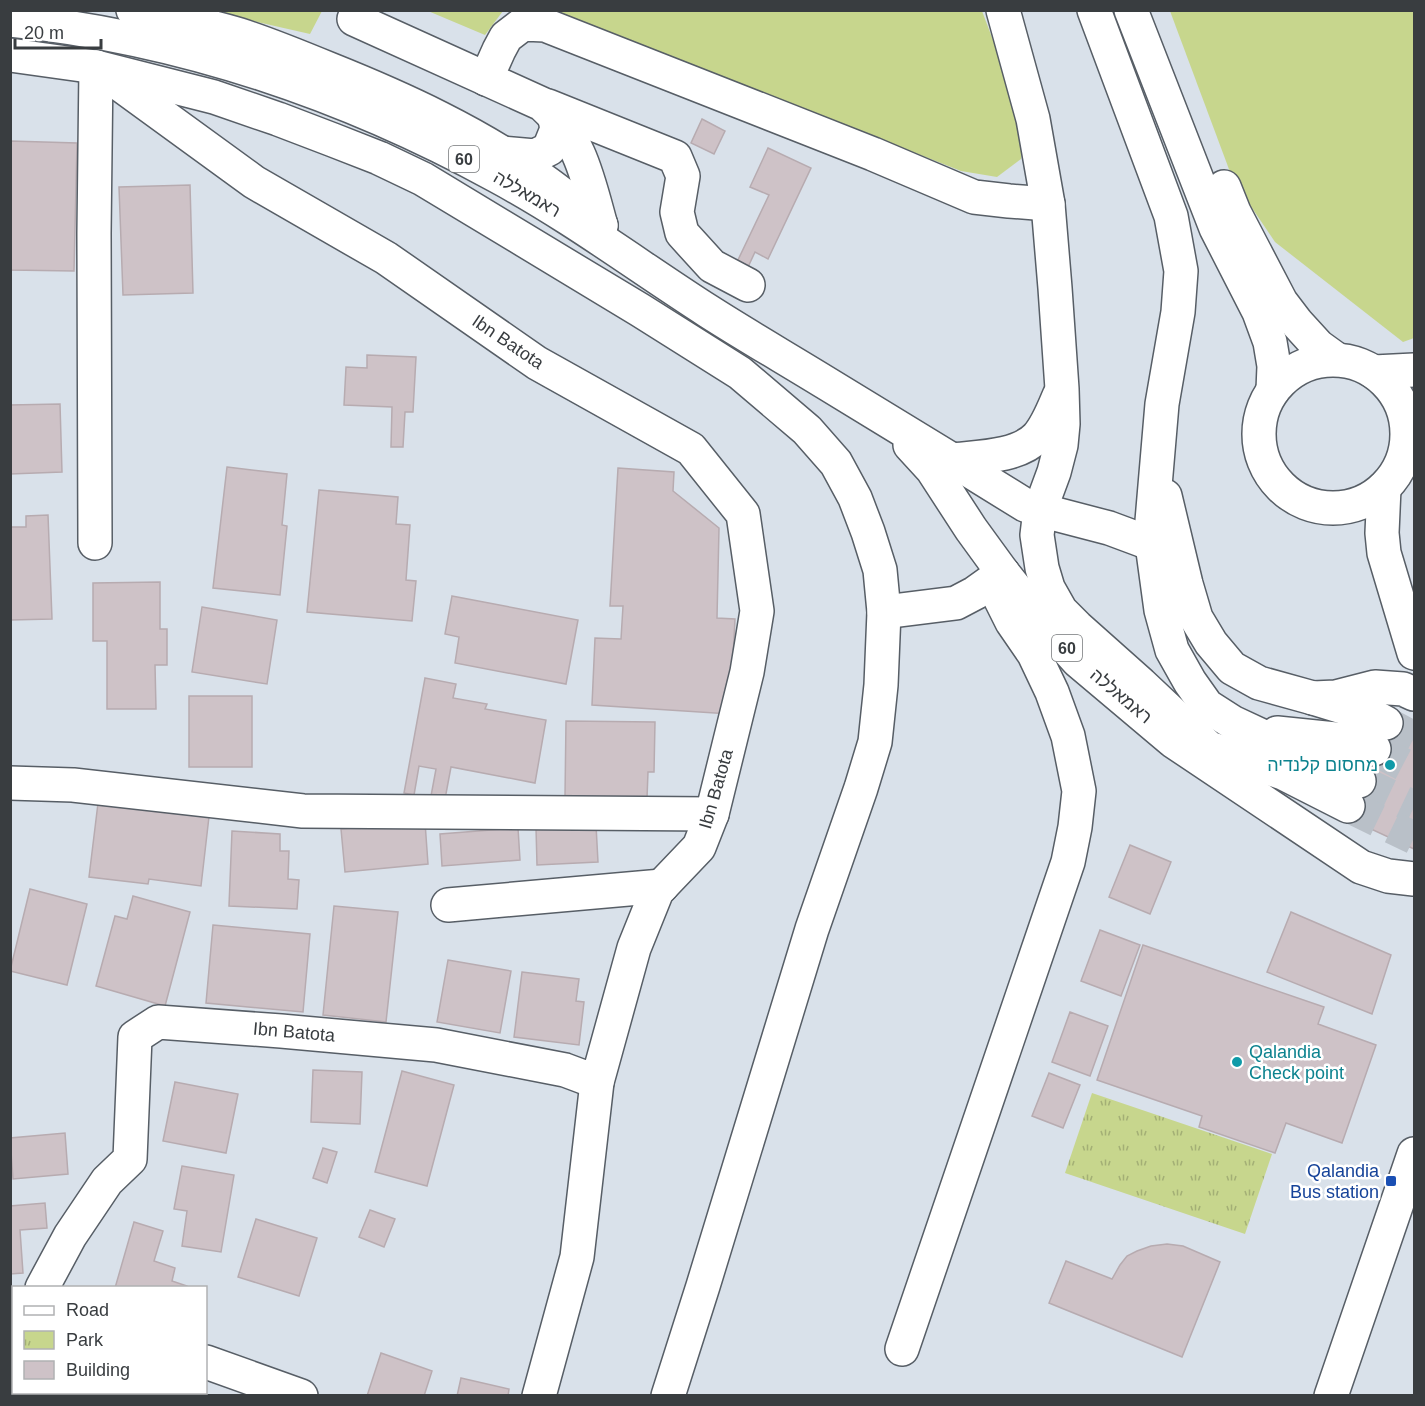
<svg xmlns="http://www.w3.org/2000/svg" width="1425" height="1406" font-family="Helvetica,Heebo,sans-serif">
<defs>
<pattern id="park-tufts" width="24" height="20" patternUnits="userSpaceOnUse" patternTransform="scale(1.5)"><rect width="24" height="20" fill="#c7d68d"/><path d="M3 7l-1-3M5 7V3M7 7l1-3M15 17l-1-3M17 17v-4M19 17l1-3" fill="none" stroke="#a3af75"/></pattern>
</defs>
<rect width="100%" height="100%" fill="#d9e1ea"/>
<!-- green -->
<g fill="#c7d68d">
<polygon points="183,11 322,11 310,34 248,20"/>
<polygon points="428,11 503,11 485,35"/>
<polygon points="555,11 982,11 1013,93 1024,129 1021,159 997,177 961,171"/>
<polygon points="1170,11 1414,11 1414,338 1403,342 1275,242 1233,180"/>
</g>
<!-- park -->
<polygon fill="url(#park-tufts)" points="1092,1093 1272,1154 1245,1234 1065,1173"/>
<!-- building -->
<g fill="#cec2c7" stroke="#b7abb0" stroke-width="1.5">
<polygon points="702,119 725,131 714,154 691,143"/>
<polygon points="10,141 77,143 74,271 10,270"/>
<polygon points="768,148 811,168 768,259 755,252 748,267 737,262 769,195 750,187"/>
<polygon points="190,185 193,293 123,295 119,187"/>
<polygon points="367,355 416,357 413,412 405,412 403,447 391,447 392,407 344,405 346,367 367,368"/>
<polygon points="60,404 62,472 10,474 10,405"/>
<polygon points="227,467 287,474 282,525 287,526 280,595 213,588"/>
<polygon points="618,468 674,472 673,491 719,528 717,618 735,619 730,714 592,705 595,638 621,639 623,606 610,606"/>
<polygon points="319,490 398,497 396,524 410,525 406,580 416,581 412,621 307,612"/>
<polygon points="48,515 52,619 10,620 10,527 26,527 26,516"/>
<polygon points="160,582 160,629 167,629 167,665 155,665 156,709 107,709 107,641 93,641 93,583"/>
<polygon points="452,596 578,620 566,684 455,663 459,637 445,634"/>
<polygon points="202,607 277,620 267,684 192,672"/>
<polygon points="425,678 456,684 453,698 487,704 485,709 546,720 535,783 451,767 445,799 431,796 436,769 419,766 414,795 404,793"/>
<rect x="189" y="696" width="63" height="71"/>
<polygon points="1392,710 1414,721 1414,849 1343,816"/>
<polygon points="566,721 655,722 654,772 648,772 647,798 565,796"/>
<polygon points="99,795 210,808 201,886 149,879 148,884 89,877"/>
<polygon points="425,822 428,864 345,872 341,829"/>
<polygon points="596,825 598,862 537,865 536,828"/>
<polygon points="518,828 520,860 442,866 440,834"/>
<polygon points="232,831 280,834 280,851 289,851 288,879 299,880 297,909 229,906"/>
<polygon points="1130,845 1171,862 1150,914 1109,897"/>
<polygon points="30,889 87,904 67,985 10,971"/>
<polygon points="133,896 190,912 165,1006 96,986 115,916 127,919"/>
<polygon points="334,906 398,912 386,1022 323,1015"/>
<polygon points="1291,912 1391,955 1372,1014 1267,972"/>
<polygon points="213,925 310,934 303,1012 206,1003"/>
<polygon points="1100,930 1140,945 1121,996 1081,981"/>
<polygon points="1143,945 1324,1007 1318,1024 1376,1045 1342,1143 1286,1123 1275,1153 1199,1127 1202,1116 1097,1080"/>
<polygon points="448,960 511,971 500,1033 437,1022"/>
<polygon points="522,972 579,979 576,1001 584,1002 579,1045 514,1037"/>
<polygon points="1070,1012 1108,1026 1090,1076 1052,1062"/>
<polygon points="313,1070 362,1072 360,1124 311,1122"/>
<polygon points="402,1071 454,1085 427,1186 375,1172"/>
<polygon points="1049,1073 1080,1085 1063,1128 1032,1116"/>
<polygon points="175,1082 238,1094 226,1153 163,1141"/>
<polygon points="65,1133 68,1174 13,1179 10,1138"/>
<polygon points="323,1148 337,1152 327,1183 313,1178"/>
<polygon points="182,1166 234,1175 221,1252 182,1246 187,1211 174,1209"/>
<polygon points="45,1203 47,1228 20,1230 23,1273 10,1274 10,1206"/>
<polygon points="370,1210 395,1219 384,1247 359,1237"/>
<polygon points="256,1219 317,1238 299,1296 238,1277"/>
<polygon points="134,1222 163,1231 154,1261 175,1268 172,1281 187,1286 187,1288 115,1288"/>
<polygon points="1167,1244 1183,1246 1220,1262 1182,1357 1049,1303 1066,1261 1112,1279 1120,1265 1127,1256 1137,1251 1151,1246"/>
<polygon points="381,1353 432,1371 424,1396 367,1396"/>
<polygon points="461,1378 509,1389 508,1396 457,1396"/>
</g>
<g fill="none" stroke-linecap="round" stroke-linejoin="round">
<!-- highway-tunnel -->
<g stroke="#b9c0c8" stroke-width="33" stroke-dasharray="33 16" stroke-linecap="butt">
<polyline points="1386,723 1414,738"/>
<polyline points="1374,749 1414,770"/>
<polyline points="1359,781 1414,807"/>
<polyline points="1348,806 1414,838"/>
</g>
<defs>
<g id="minor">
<path d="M133,10C169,18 205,24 240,35C271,45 300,57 329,69C404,99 478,133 543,180C563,194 582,210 601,225"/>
<polyline points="1131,10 1216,228 1259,312 1270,342 1274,366 1273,390"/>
<path d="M354,19L542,104C580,137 588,179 601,226"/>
<polyline points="10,55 96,67 214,97 278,119 333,140 379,158 423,179 640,310 740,373 807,430 836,463 855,498 868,532 880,570 884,612 881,685 875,742 861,788 812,929 703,1286 668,1396"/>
<polyline points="486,79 499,50 506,37 523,24 545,25 873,154 974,197 1009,201 1048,204"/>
<polyline points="548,106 675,157 683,176 677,212 682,233 712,266 748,285"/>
<polyline points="501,153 535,156 549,149 557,129 554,114"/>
<polyline points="1224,187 1234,212 1281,302 1297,323 1318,346 1336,359"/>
<circle cx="1333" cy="434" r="74"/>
<polyline points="1374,372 1414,370"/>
<polyline points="1384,488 1382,533 1384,553 1414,653"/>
<polyline points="95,543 94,233 96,67"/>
<polyline points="884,612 956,603 975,593 1003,573"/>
<polyline points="1313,698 1336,697 1375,687 1403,689 1414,694"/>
<polyline points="10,783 73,785 303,811 712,814"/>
<polyline points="448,905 662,886"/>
<polyline points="42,1288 70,1236 107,1181 130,1159 135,1037 158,1022 281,1031 436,1045 565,1070 597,1082 634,948 657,891 699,847 712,814 747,672 757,611 743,514 691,449 537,363 386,258 254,182 96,67"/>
<polyline points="10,1346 14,1341"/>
<polyline points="902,1349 1068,862 1075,827 1079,791 1068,736 1052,692 1034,654 1012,622 1000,598 1003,573"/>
<polyline points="206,1362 301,1396"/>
<polyline points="539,1396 577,1257 597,1082"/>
<polyline points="1331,1396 1414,1154"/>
</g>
<g id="highway">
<polyline points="1003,10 1033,119 1048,204 1055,288 1062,389 1063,424 1061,445 1054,472 1040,510 1037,535 1042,568 1048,588 1061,611 1077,627 1141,684 1209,748 1283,773 1348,806"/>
<polyline points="1094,10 1171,216 1181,271 1178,312 1162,404 1152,521 1152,544 1161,610 1172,650 1190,682 1207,706 1232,722 1359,781"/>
<path d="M10,20C181,37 347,94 497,176C571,216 638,266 708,311C747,336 787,359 826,383C892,423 959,464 1025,505L1040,510L1109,528L1152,544"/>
<polyline points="910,445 932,469 971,529 1003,573 1039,618 1078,661 1173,741 1361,867 1388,876 1414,879"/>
<path d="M952,460C977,457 1018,457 1037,437C1047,426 1053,410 1059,396"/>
<polyline points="1165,496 1186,584 1196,618 1211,643 1232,668 1259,683 1313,698 1375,717 1386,723"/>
<polyline points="1277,733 1345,740 1374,749"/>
</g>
</defs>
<!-- minor casing -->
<use href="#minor" stroke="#575e66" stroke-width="36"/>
<!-- highway casing -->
<use href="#highway" stroke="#575e66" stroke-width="36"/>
<!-- minor -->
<use href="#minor" stroke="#fff" stroke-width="33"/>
<!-- highway -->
<use href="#highway" stroke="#fff" stroke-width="33"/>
</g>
<!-- markers -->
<g fill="#0f9aa8" stroke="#fff" stroke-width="2">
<circle cx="1390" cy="765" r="6"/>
<circle cx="1237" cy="1062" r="6"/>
</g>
<rect fill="#1a4fb4" stroke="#fff" stroke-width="2" x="1385" y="1175" width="12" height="12" rx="3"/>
<g text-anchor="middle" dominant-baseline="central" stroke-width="5" stroke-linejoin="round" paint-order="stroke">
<!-- shield labels -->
<g fill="#fff" stroke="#747779" stroke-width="1.5">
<rect x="449" y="146" width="30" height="26" rx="4.5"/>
<rect x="1052" y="635" width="30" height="26" rx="4.5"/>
</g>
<g font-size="16" font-weight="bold" fill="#393d40">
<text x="464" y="159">60</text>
<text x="1067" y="648">60</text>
</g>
<!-- street labels -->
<g font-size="18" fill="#393d40" stroke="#fff">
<text transform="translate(527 194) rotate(30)">ראמאללה</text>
<text transform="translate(508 342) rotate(34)">Ibn Batota</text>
<text transform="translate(1121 696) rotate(40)">ראמאללה</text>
<text transform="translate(716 789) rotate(-74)">Ibn Batota</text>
<text transform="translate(294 1032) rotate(5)">Ibn Batota</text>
</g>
<!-- culture labels -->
<g font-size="18" fill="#0d838f" stroke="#fff" text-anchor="end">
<text x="1378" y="765">מחסום קלנדיה</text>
<text x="1249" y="1052" text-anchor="start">Qalandia<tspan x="1249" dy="21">Check point</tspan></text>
</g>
<!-- transit labels -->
<g font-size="18" fill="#164399" stroke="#fff" text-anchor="end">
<text x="1379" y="1171">Qalandia<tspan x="1379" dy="21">Bus station</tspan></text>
</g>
</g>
<!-- border -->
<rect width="1425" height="1406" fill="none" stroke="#393d40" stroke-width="24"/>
<!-- legend -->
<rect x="12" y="1286" width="195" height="108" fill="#ffffff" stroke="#b0b1b3" stroke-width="1.5"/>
<rect x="24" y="1306" width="30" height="9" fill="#ffffff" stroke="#b0b1b3" stroke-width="1.5"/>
<text x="66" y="1316" font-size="18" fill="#393d40">Road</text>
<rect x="24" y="1331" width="30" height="18" fill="url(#park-tufts)" stroke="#b0b1b3" stroke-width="1.5"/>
<text x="66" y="1346" font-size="18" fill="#393d40">Park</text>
<rect x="24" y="1361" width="30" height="18" fill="#cec2c7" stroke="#b0b1b3" stroke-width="1.5"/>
<text x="66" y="1376" font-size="18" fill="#393d40">Building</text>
<!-- scale -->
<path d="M15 39v9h86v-9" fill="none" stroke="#393d40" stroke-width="3"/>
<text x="24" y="39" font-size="18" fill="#393d40" stroke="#ffffff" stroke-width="4.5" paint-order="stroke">20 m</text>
</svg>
